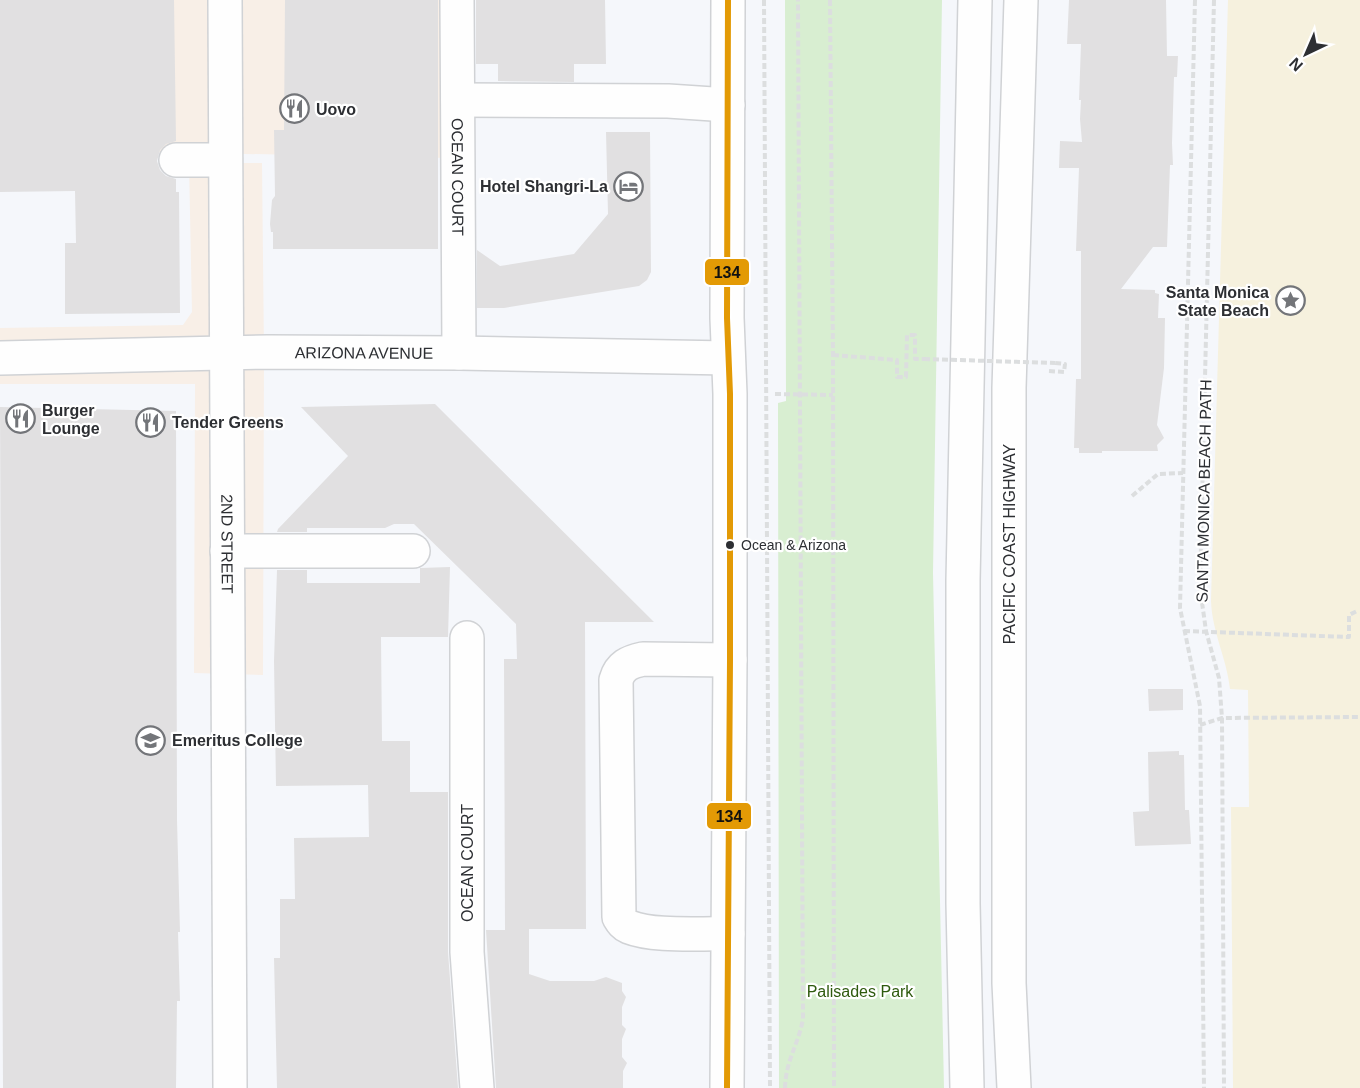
<svg xmlns="http://www.w3.org/2000/svg" width="1360" height="1088" font-family="Arial,sans-serif">
<rect width="100%" height="100%" fill="#f5f7fb"/>
<!-- commercial -->
<g fill="#f8efe7">
<polygon points="0,0 447,0 449,158 0,149"/>
<polygon points="189,163 262,163 264,353 263,675 194,673 195,384 0,384 0,328 183,325 192,312"/>
</g>
<!-- green -->
<polygon fill="#d8eed1" points="785,0 942,0 933,573 944,1088 779,1088 778,403 786,401"/>
<!-- sand -->
<path fill="#f6f1de" d="M1228,0H1360V1088H1233L1231,807H1249L1248,690L1230,689C1227,659 1212,632 1211,601Z"/>
<!-- building -->
<g fill="#e1e0e1">
<polygon points="0,0 174,0 176,141 166,144 160,150 157,161 160,170 166,176 176,179 176,192 179,192 180,313 65,314 65,243 76,243 75,191 0,192"/>
<polygon points="285,0 438,0 438,249 273,249 273,232 271,232 270,224 272,200 275,196 274,130 284,130"/>
<polygon points="476,0 605,0 606,64 574,64 574,82 498,81 498,64 476,64"/>
<polygon points="1069,0 1166,0 1167,56 1178,56 1177,77 1174,77 1172,143 1173,165 1170,165 1167,247 1153,247 1121,289 1155,290 1155,293 1159,294 1158,318 1165,318 1164,368 1157,425 1164,438 1157,445 1158,451 1102,451 1102,453 1079,453 1079,448 1074,448 1076,379 1081,379 1081,251 1076,251 1079,168 1059,168 1060,141 1082,142 1080,119 1081,100 1079,100 1081,44 1067,44"/>
<polygon points="606,132 650,132 651,272 647,280 639,286 504,308 477,308 477,250 500,266 574,254 608,214"/>
<polygon points="435,404 654,622 585,622 586,929 529,929 529,974 550,981 594,981 606,977 622,983 622,991 626,997 622,1007 622,1025 626,1029 622,1039 622,1057 627,1063 623,1071 623,1088 496,1088 486,930 505,930 504,659 517,659 516,624 414,524 394,524 385,528 307,528 307,532 277,532 278,529 348,456 301,407"/>
<polygon points="0,407 176,411 177,820 180,932 178,932 180,1001 177,1001 176,1088 3,1088"/>
<polygon points="450,567 448,637 381,637 382,741 410,741 410,792 448,792 448,952 458,1088 277,1088 274,958 280,958 280,899 295,899 294,838 369,837 368,785 276,786 274,661 277,570 307,570 307,583 420,583 420,568"/>
<polygon points="1148,689 1183,689 1183,710 1149,711"/>
<polygon points="1179,751 1179,755 1184,755 1185,810 1189,810 1191,844 1135,846 1133,812 1149,811 1148,752"/>
</g>
<g fill="none" stroke-linecap="round" stroke-linejoin="round">
<defs>
<g id="minor">
<path id="s1" d="M225,0L230,1088"/>
<path id="s2" d="M457,0L459,353"/>
<polyline points="458,100 668,101 728,105"/>
<polyline points="176,160 225,160"/>
<path id="s3" d="M0,358L268,352L459,353L728,358"/>
<polyline points="227,551 413,551"/>
<polyline points="467,638 467,952 477,1088"/>
<path d="M728,934C700,933 654,937 629,927C624,925 622,922 619,917L616,680C620,666 629,662 643,659L730,660"/>
</g>
<polyline id="major" points="727,1088 730,660 730,394 727,318 728,0"/>
<g id="highway">
<polyline points="967,1088 963,903 963,581 975,0"/>
<polyline points="1014,1088 1009,983 1009,388 1021,0"/>
</g>
</defs>
<!-- minor casing -->
<use href="#minor" stroke="#d0d2d5" stroke-width="36"/>
<!-- major casing -->
<use href="#major" stroke="#d0d2d5" stroke-width="36"/>
<!-- highway casing -->
<use href="#highway" stroke="#d0d2d5" stroke-width="36"/>
<!-- path -->
<g stroke="#dcdedf" stroke-width="4" stroke-dasharray="6 3" stroke-linecap="butt">
<polyline points="764,0 770,1088"/>
<polyline points="830,0 833,355 834,1088"/>
<polyline points="1195,0 1180,608 1200,706 1204,1088"/>
<polyline points="1214,0 1200,588 1206,631 1219,678 1222,718 1224,1088"/>
<polyline points="833,355 897,360 897,377 906,377 907,335 915,335 915,359 924,359"/>
<polyline points="1049,371 1064,372 1065,364 1055,363"/>
<polyline points="775,394 833,395"/>
<polyline points="1132,496 1158,474 1183,473"/>
<polyline points="1184,631 1349,637 1349,615 1357,611"/>
<path d="M785,1088C786,1059 798,1046 803,1019L798,0"/>
</g>
<!-- minor -->
<use href="#minor" stroke="#fefefe" stroke-width="33"/>
<!-- major -->
<use href="#major" stroke="#fefefe" stroke-width="33"/>
<!-- highway -->
<use href="#highway" stroke="#fefefe" stroke-width="33"/>
<!-- path-bridge -->
<g stroke="#dcdedf" stroke-width="4" stroke-dasharray="6 3" stroke-linecap="butt">
<polyline points="924,359 1055,363"/>
<polyline points="1200,725 1222,718 1360,717"/>
</g>
<defs>
<polyline id="bus-1" points="727,1088 730,660 730,394 727,318 728,0"/>
</defs>
<!-- bus-1 casing -->
<use href="#bus-1" stroke="#fff" stroke-width="10"/>
<!-- bus-1 -->
<use href="#bus-1" stroke="#e39a05" stroke-width="6"/>
</g>
<!-- icons -->
<defs>
<symbol id="restaurant-ring" viewBox="-11 -11 22 22"><circle r="9.5" fill="#fff" stroke="#737579" stroke-width="1.5"/><path d="M-5-6h1v4h1v-4h1v4h1v-4h1v5L-1.5 .5V6h-2V.5L-5-1ZM5-6V6H3V1.5H1.5Q1.5-4 5-6Z" fill="#737579"/></symbol>
<symbol id="hotel-ring" viewBox="-11 -11 22 22"><circle r="9.5" fill="#fff" stroke="#737579" stroke-width="1.5"/><path d="M-6-4.5h1.5V1H6V5H4.5V3h-9V5H-6ZM-4 0a1.8 1.8 0 1 1 3.6 0ZM.5 0V-2.5h3Q6-2.5 6 0Z" fill="#737579"/></symbol>
<symbol id="sight-ring" viewBox="-11 -11 22 22"><circle r="9.5" fill="#fff" stroke="#737579" stroke-width="1.5"/><path d="M0-6L1.8-2.2L6-1.7L2.9 1.2L3.7 5.4L0 3.3L-3.7 5.4L-2.9 1.2L-6-1.7L-1.8-2.2Z" fill="#737579"/></symbol>
<symbol id="university-ring" viewBox="-11 -11 22 22"><circle r="9.5" fill="#fff" stroke="#737579" stroke-width="1.5"/><path d="M0-5L7-2L0 1L-7-2ZM-4 1L0 2.5L4 1V4Q0 6-4 4Z" fill="#737579"/></symbol>
</defs>
<g fill-rule="evenodd">
<use href="#restaurant-ring" x="278" y="92" width="33" height="33"/>
<use href="#hotel-ring" x="612" y="170" width="33" height="33"/>
<use href="#sight-ring" x="1274" y="284" width="33" height="33"/>
<use href="#restaurant-ring" x="4" y="402" width="33" height="33"/>
<use href="#restaurant-ring" x="134" y="406" width="33" height="33"/>
<use href="#university-ring" x="134" y="724" width="33" height="33"/>
</g>
<!-- markers -->
<circle fill="#2d2f33" stroke="#fff" stroke-width="2" cx="730" cy="545" r="5"/>
<g text-anchor="middle" dominant-baseline="central" stroke-width="4.5" stroke-linejoin="round" paint-order="stroke">
<!-- bus labels -->
<g font-size="14" fill="#2d2f33" stroke="#fff" text-anchor="start">
<text x="741" y="545">Ocean &amp; Arizona</text>
</g>
<!-- poi labels -->
<g font-size="16" font-weight="bold" fill="#2d2f33" stroke="#fff" text-anchor="start">
<text x="316" y="109">Uovo</text>
<text x="608" y="186" text-anchor="end">Hotel Shangri-La</text>
<text x="1269" y="292" text-anchor="end">Santa Monica<tspan x="1269" dy="18">State Beach</tspan></text>
<text x="42" y="410">Burger<tspan x="42" dy="18">Lounge</tspan></text>
<text x="172" y="422">Tender Greens</text>
<text x="172" y="740">Emeritus College</text>
</g>
<!-- street labels -->
<g font-size="16" fill="#2d2f33" stroke="#fff">
<text stroke="none"><textPath href="#s2" startOffset="177">OCEAN COURT</textPath></text>
<text stroke="none"><textPath href="#s3" startOffset="364">ARIZONA AVENUE</textPath></text>
<text transform="translate(1204 491) rotate(-89)">SANTA MONICA BEACH PATH</text>
<text stroke="none"><textPath href="#s1" startOffset="544">2ND STREET</textPath></text>
<text transform="translate(1009 544) rotate(-90)">PACIFIC COAST HIGHWAY</text>
<text transform="translate(467 863) rotate(-90)">OCEAN COURT</text>
</g>
<!-- park labels -->
<g font-size="16" fill="#2e5a0e" stroke="#fff">
<text x="860" y="991">Palisades Park</text>
</g>
</g>
<g stroke="#fff" stroke-width="2">
<rect x="704" y="258" width="46" height="28" rx="6" fill="#e39a05"/>
<rect x="706" y="802" width="46" height="28" rx="6" fill="#e39a05"/>
</g>
<g font-size="16" text-anchor="middle" font-weight="bold" fill="#111">
<text x="727" y="278">134</text>
<text x="729" y="822">134</text>
</g>
<!-- north arrow -->
<g transform="translate(1306 54) rotate(224)" stroke="#ffffff" stroke-width="4.5" paint-order="stroke">
<path d="M0-4.5L10 22L0 15L-10 22Z" fill="#2d2f33"/>
<text y="-9" font-size="16" font-weight="bold" text-anchor="middle" fill="#2d2f33">N</text>
</g>
</svg>
